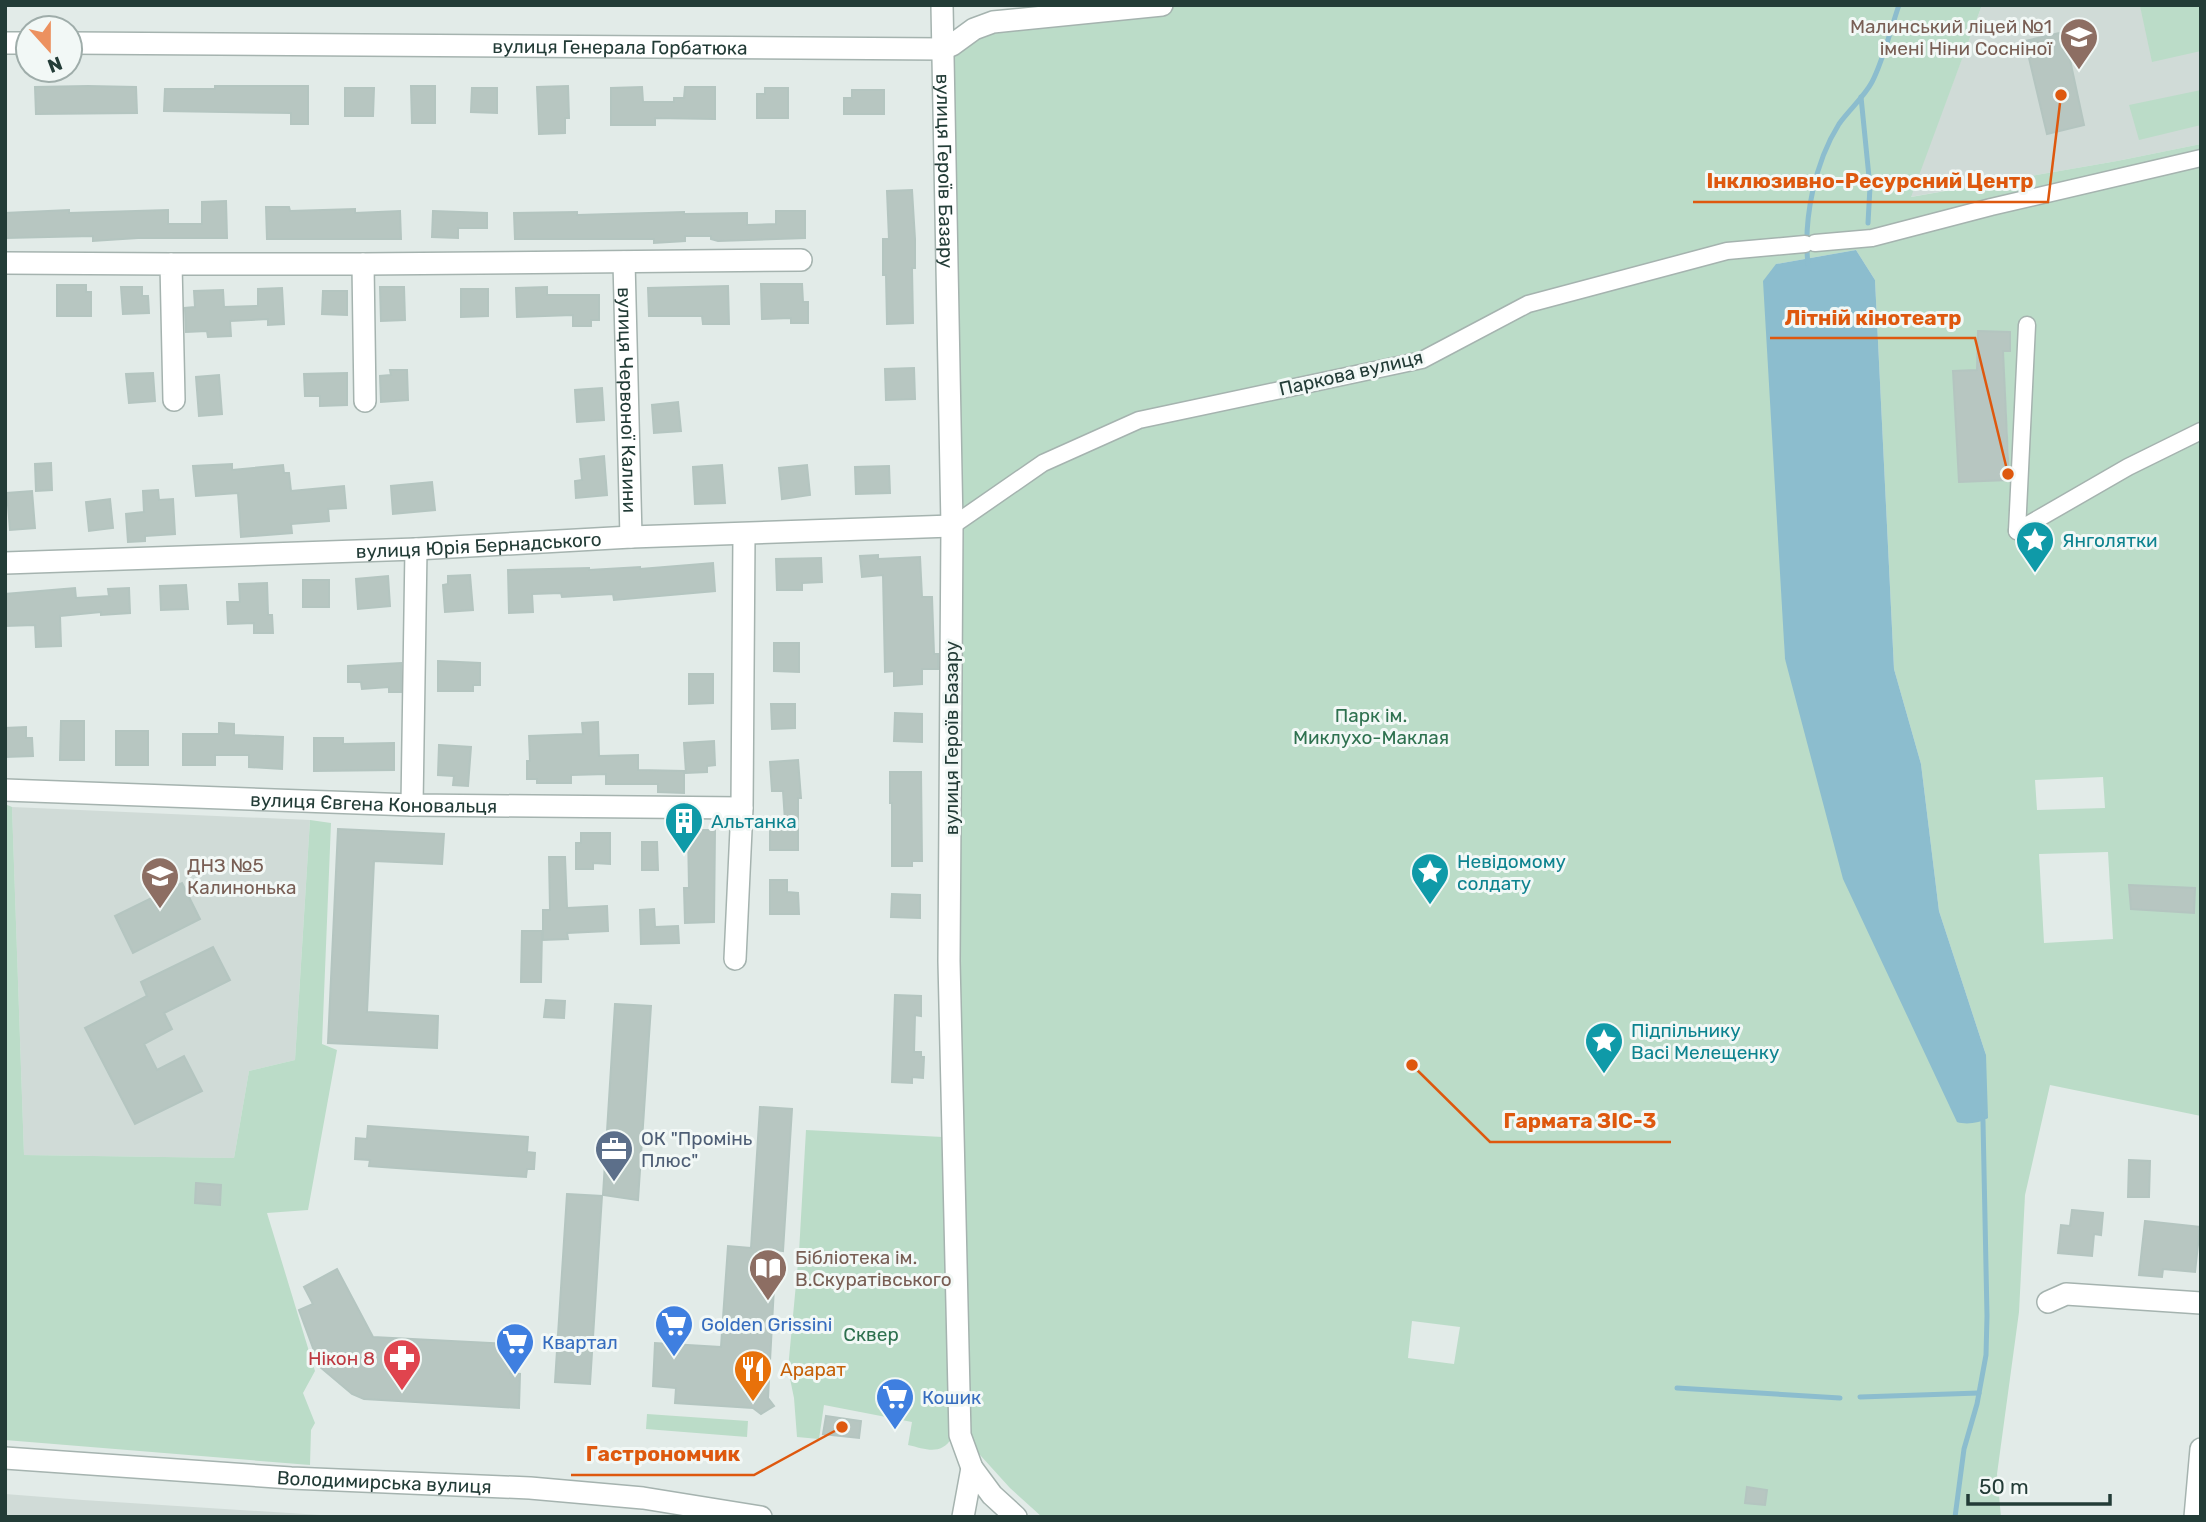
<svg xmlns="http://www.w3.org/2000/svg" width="2206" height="1522" font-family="Rubik,sans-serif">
<rect width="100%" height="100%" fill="#e2ebe8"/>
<!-- built -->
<g fill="#d0dbd7">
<polygon points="1982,5 2201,5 2201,144 2117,161 1910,197"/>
<polygon points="12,807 310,820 295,1060 249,1071 234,1158 24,1155"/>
<polygon points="5,1494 83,1500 352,1517 5,1517"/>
</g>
<!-- green -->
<g fill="#bbdcc8" fill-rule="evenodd">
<path d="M1162,5H1602L1603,7L1982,5L1911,197L2117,161L2201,144V1116L2050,1085L2025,1195L2019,1312L1997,1474L2001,1517H1042L1010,1488L961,1434L948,47L966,34ZM1856,250L1875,280L1894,669L1921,764L1939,911L1986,1055L1785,659L1776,264ZM2004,369L2010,480L1959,482L1954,371ZM2103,777L2105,808L2037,810L2035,780ZM2108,852L2113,939L2044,943L2039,854ZM1412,1321L1460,1327L1454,1364L1408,1358Z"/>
<polygon points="2143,5 2201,5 2201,51 2152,62 2140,6"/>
<polygon points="2201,90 2201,125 2139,140 2129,105"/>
<polygon points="5,804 12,807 24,1155 234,1158 249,1071 295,1060 310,820 331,823 322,1044 337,1050 308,1210 267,1213 315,1371 303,1393 315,1423 311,1430 310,1465 5,1440"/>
<path d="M806,1130L943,1137L952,1438C940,1456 926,1449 908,1445L912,1422L824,1405L819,1439L797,1437L794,1398L788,1369L799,1252Z"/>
<polygon points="647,1414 748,1421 747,1437 646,1429"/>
</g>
<!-- water -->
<path fill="#8cbdce" d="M1856,250L1875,280L1894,669L1921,764L1939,911L1986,1055L1988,1118C1980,1123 1966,1125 1957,1122L1843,879L1785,659L1763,281L1776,264Z"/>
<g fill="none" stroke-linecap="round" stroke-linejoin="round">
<!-- stream -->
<g stroke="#8cbdce" stroke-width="5">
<polyline points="1861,97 1870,187 1868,223"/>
<path d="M1808,264C1803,219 1815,162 1839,124C1849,110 1864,97 1872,82C1883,61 1891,28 1899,5"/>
<polyline points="1677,1388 1840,1398"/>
<polyline points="1860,1397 1979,1393"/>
<polyline points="1955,1517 1964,1449 1977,1404 1986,1355 1987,1316 1983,1121 1980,1114"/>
</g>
</g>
<!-- building -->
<g fill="#b7c6c1" stroke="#b4c5c0" stroke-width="2">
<polygon points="2064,32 2084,125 2047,134 2025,41"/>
<polygon points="88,86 136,87 137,113 36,114 35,87"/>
<polygon points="215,86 308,86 308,124 291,124 291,113 164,111 165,89 215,89"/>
<polygon points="411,86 435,86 435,123 412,123"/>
<polygon points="568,86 569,118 565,118 565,133 539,134 537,87"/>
<polygon points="642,87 643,102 674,102 674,98 684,98 685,87 715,87 715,119 655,118 655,125 611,125 611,88"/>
<polygon points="345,88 374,88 373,116 345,116"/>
<polygon points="472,88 497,88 497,113 471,112"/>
<polygon points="765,88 788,88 788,118 757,118 757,94 765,94"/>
<polygon points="852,90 884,90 884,114 844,114 844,98 852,98"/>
<polygon points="912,190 915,239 915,268 912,268 913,323 887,324 886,275 883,275 883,239 889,239 887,191"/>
<polygon points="226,201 227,238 138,238 93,241 93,236 5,238 5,213 69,210 69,213 168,210 168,224 202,224 202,202"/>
<polygon points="266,207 289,207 290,211 355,209 355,213 400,211 401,239 267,239"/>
<polygon points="433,211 487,213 487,228 458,228 458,238 432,237"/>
<polygon points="776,211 805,211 805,238 718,241 711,239 711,236 685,236 685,241 654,243 654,239 515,239 514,213 577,212 577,215 684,212 684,214 747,213 747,225 776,224"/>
<polygon points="761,284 802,284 803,302 808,302 808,323 791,323 791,318 762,319"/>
<polygon points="57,285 86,285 86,292 91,292 91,316 57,316"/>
<polygon points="728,286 729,324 703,324 702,316 649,316 648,288"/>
<polygon points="121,287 142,287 142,296 148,296 149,313 123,314"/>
<polygon points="380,287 404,287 405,320 381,321"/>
<polygon points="547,287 547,295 599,295 599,320 591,320 591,326 573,326 573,315 517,317 516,288"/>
<polygon points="282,288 284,324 268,325 268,319 230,321 231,336 208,337 207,331 186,332 185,308 195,307 194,291 223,290 224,307 258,306 258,289"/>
<polygon points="461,289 488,289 488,316 461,317"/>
<polygon points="323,291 347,291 347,315 322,314"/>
<polygon points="1978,331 2010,332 2010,351 2003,351 2009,480 1959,482 1953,371 1977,370"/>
<polygon points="914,368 915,399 886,400 885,369"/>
<polygon points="390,370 407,370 408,400 381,402 380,376 391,375"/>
<polygon points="153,373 155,401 129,403 126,374"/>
<polygon points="347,373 347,405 320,406 320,396 305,396 304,374"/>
<polygon points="219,375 222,414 199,416 196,377"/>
<polygon points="602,388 604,420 577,422 575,390"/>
<polygon points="678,402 681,431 654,433 652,405"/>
<polygon points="604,456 607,495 576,498 575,481 582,480 580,459"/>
<polygon points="51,463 52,490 36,491 35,464"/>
<polygon points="232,464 232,470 283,465 284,473 289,473 291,491 344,486 346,508 328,509 329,521 291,524 292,533 241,537 238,493 196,496 193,466"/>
<polygon points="722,465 725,503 695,504 693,467"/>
<polygon points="807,465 810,495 782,499 779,468"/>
<polygon points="889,466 890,493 856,494 855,467"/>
<polygon points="432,482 435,510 393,514 391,486"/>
<polygon points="158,490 159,500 173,499 175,534 145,536 145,541 128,542 126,514 144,512 143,491"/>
<polygon points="32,491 35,528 10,530 7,493"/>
<polygon points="110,499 113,528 89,531 86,502"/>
<polygon points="878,555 878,559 920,557 922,597 932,597 934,654 938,654 938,669 922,669 922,684 894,686 894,671 885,672 883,575 862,577 860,556"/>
<polygon points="821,558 822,582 802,583 802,590 777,590 776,559"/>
<polygon points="713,563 715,591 614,600 613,594 562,597 561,593 532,594 533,612 509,613 508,570 589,568 589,570 640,567 640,569"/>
<polygon points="470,575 473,610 445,612 443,585 448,584 448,576"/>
<polygon points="388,576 390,606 358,609 356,579"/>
<rect x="303" y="580" width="26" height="27"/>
<polygon points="267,583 268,615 272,615 273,633 254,633 254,623 228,624 227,602 240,602 239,584"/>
<polygon points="186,585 188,609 161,610 160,586"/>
<polygon points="75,588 76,598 109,596 108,589 129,588 130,613 101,615 101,612 60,616 61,646 36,647 35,625 5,626 5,594"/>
<polygon points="774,643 799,643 799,672 774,671"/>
<polygon points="438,661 480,663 480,685 473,685 473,691 438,691"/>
<polygon points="401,663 401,692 389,692 389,687 362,689 361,682 348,682 348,666"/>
<polygon points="689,674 713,674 713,703 689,704"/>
<polygon points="771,704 795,704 795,728 772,729"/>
<polygon points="895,713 922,714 922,742 894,741"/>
<polygon points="61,721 84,721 84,760 60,760"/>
<polygon points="598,722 599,756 638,755 638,770 684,771 684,793 658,792 658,784 606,784 606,774 571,775 571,783 537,783 537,779 527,779 527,761 530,761 529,736 583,734 582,723"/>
<polygon points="219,723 234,724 234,735 283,737 282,769 249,767 249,755 215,755 215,765 183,765 183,734 219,734"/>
<polygon points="26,727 26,738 32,738 33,756 5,757 5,728"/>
<rect x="116" y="731" width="32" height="34"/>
<polygon points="314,738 343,738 343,744 394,743 394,770 314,771"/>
<polygon points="714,741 715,765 707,766 707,772 686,773 684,743"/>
<polygon points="439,745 471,747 468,786 453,785 454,776 438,775"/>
<polygon points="798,760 801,798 798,798 798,850 770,850 770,821 785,821 783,791 772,791 770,762"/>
<polygon points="890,772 921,772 922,861 912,861 912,866 892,866 892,803 890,803"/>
<polygon points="338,829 444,834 442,864 374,861 367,1012 438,1016 437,1048 328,1043"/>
<polygon points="688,830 715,830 714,922 685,923 684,888 689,888"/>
<polygon points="581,833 610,833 610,864 593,863 593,869 576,869 576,843 581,843"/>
<polygon points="642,842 657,842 658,870 642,870"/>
<polygon points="549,857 565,857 567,908 607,906 608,931 567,933 568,939 543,940 543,910 550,910"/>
<polygon points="770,880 787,880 787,892 798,893 799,914 770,914"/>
<polygon points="182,883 200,919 133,953 115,916"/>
<polygon points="2129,885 2195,888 2194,913 2131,909"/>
<polygon points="892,894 920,895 920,918 891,917"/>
<polygon points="654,909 655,927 678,926 679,943 641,944 640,910"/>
<polygon points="522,931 542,931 541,982 521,982"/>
<polygon points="213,947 230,980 164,1013 172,1029 144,1044 157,1070 184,1056 202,1091 135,1124 85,1028 147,996 141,982"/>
<polygon points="895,995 921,996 921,1016 915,1015 914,1052 921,1052 921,1057 924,1057 923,1078 912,1077 912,1083 892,1082"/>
<polygon points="546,1000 565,1001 564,1018 544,1017"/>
<polygon points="615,1004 651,1006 638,1200 603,1195"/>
<polygon points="760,1107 792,1109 783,1251 776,1250 768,1398 774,1406 761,1414 753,1408 675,1403 676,1388 653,1386 655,1343 721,1347 728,1246 751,1248"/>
<polygon points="368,1126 528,1137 527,1152 535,1153 534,1169 527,1169 526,1177 369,1166 370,1160 355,1159 356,1138 367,1139"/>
<polygon points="2129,1160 2150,1161 2149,1197 2128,1197"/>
<polygon points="196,1183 221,1185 220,1205 195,1203"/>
<polygon points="567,1194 602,1196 590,1384 555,1382"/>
<polygon points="2072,1210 2103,1213 2101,1235 2094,1234 2092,1256 2058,1253 2061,1225 2070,1226"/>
<polygon points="2145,1221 2200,1227 2195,1272 2163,1269 2162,1277 2139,1275"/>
<polygon points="337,1269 373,1337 511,1344 510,1373 520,1374 519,1408 364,1399 352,1394 320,1367 299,1310 313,1304 304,1287"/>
<polygon points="826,1416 861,1421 859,1438 823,1434"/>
<polygon points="1747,1487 1767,1490 1765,1505 1745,1503"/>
</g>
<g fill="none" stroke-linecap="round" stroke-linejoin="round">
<defs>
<g id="pedestrian">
<polyline points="1815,243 1872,238 1991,207 2201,158"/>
<polyline points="952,526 1043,463 1139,420 1422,360 1528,304 1727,251 1805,244"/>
<polyline points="2017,531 2128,467 2201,431"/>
<polyline points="2017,531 2027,325"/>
</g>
<g id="minor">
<polyline points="5,43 28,43"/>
<path id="s1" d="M70,43L943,49L952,45L974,29L993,22L1162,5"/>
<path id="s2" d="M624,262L631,537"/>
<polyline points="5,263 171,264 174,400"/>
<polyline points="171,264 363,264 365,401"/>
<polyline points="363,264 801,260"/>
<path id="s3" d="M5,563L416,549L631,537L952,526"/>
<path id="s4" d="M5,790L412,805L742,808"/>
<polyline points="412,805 416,549"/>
<polyline points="735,959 742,808 744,535"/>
<polyline points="2048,1302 2066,1294 2201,1303"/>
<path id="s5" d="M5,1458L291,1478L530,1488L643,1498L761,1517"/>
<polyline points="2195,1517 2201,1449"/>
</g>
<g id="tertiary">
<path id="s6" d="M942,5L952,526L949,961L960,1435L972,1468L992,1495L1016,1517"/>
<polyline points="963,1517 972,1468"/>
</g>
</defs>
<!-- pedestrian casing -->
<use href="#pedestrian" stroke="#a5b3af" stroke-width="19"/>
<!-- minor casing -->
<use href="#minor" stroke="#a5b3af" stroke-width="24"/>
<!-- tertiary casing -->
<use href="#tertiary" stroke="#a5b3af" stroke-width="24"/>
<!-- pedestrian -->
<use href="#pedestrian" stroke="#fff" stroke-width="16"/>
<!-- minor -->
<use href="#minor" stroke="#fff" stroke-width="21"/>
<!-- tertiary -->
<use href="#tertiary" stroke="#fff" stroke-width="21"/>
</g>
<!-- icons -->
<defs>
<symbol id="school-pin" viewBox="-11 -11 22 30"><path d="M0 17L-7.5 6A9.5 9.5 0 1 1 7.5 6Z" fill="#8d6e63" stroke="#f2f8f6"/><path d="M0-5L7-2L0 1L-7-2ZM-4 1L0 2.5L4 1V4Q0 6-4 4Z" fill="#fff"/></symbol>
<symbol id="sight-pin" viewBox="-11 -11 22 30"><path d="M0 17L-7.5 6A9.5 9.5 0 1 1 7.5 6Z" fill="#0f9aa8" stroke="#f2f8f6"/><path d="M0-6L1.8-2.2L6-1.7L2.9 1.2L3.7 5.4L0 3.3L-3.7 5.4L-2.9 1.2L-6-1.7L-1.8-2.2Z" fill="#fff"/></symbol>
<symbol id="building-pin" viewBox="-11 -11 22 30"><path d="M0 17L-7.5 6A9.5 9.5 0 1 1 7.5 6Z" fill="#0f9aa8" stroke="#f2f8f6"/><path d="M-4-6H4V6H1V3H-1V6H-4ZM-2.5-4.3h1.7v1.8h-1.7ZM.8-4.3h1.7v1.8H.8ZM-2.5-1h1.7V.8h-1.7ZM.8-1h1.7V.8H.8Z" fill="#fff"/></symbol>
<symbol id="office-pin" viewBox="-11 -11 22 30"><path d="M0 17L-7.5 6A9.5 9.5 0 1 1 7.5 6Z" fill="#5c6f8a" stroke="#f2f8f6"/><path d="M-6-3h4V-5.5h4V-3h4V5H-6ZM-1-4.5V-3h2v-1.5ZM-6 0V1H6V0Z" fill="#fff"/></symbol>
<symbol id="library-pin" viewBox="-11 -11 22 30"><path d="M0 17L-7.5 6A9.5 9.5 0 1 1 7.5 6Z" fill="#8d6e63" stroke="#f2f8f6"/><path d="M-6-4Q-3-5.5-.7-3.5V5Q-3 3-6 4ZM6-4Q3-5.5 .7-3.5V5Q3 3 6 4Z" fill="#fff"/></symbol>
<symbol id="supermarket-pin" viewBox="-11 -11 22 30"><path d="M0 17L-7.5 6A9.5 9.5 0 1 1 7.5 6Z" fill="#3f7fe0" stroke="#f2f8f6"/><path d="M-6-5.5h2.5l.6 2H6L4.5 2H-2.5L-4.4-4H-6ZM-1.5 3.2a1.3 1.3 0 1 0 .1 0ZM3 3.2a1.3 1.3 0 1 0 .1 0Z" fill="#fff"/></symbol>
<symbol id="pharmacy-pin" viewBox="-11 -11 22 30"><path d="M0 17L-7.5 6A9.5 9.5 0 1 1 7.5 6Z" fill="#e0444e" stroke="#f2f8f6"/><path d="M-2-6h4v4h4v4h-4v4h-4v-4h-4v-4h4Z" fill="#fff"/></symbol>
<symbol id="restaurant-pin" viewBox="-11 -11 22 30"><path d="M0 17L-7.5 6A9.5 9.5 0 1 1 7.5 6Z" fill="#e8710a" stroke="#f2f8f6"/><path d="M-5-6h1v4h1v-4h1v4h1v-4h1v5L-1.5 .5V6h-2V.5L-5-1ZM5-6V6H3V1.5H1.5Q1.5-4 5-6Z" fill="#fff"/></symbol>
</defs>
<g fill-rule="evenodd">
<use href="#school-pin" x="2057" y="15" width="44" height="60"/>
<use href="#sight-pin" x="2013" y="518" width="44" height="60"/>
<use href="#building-pin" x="662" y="799" width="44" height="60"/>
<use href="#sight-pin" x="1408" y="850" width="44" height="60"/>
<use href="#school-pin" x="138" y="854" width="44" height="60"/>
<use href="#sight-pin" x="1582" y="1019" width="44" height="60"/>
<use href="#office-pin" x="592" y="1127" width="44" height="60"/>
<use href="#library-pin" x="746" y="1246" width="44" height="60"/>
<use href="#supermarket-pin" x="652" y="1302" width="44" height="60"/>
<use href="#supermarket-pin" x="493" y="1320" width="44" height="60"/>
<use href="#pharmacy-pin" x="380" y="1336" width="44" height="60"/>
<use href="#restaurant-pin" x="731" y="1347" width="44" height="60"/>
<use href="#supermarket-pin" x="873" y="1375" width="44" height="60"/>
</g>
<g text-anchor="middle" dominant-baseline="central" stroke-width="6" stroke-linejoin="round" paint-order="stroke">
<!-- education labels -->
<g font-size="19" fill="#785e54" stroke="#f2f8f6" text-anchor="start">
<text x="2052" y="26" text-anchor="end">Малинський ліцей №1<tspan x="2052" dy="22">імені Ніни Сосніної</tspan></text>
<text x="187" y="865">ДНЗ №5<tspan x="187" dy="22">Калинонька</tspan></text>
<text x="795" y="1257">Бібліотека ім.<tspan x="795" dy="22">В.Скуратівського</tspan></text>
</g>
<!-- street labels -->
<g font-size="19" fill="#233c37" stroke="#f2f8f6">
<text stroke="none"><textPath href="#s1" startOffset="550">вулиця Генерала Горбатюка</textPath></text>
<text stroke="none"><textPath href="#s6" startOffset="166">вулиця Героїв Базару</textPath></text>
<text transform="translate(1351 373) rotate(-13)">Паркова вулиця</text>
<text stroke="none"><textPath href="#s2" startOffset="138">вулиця Червоної Калини</textPath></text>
<text stroke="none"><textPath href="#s3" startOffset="474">вулиця Юрія Бернадського</textPath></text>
<text transform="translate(951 738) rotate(-90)">вулиця Героїв Базару</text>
<text stroke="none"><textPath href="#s4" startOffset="369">вулиця Євгена Коновальця</textPath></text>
<text stroke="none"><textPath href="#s5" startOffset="380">Володимирська вулиця</textPath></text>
</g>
<!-- culture labels -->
<g font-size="19" fill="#0d838f" stroke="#f2f8f6" text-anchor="start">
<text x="2062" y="540">Янголятки</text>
<text x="711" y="821">Альтанка</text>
<text x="1457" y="861">Невідомому<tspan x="1457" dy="22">солдату</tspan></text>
<text x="1631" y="1030">Підпільнику<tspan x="1631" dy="22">Васі Мелещенку</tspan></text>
</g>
<!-- park labels -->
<g font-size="19" fill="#2e714f" stroke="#f2f8f6">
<text x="1371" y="715">Парк ім.<tspan x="1371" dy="22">Миклухо-Маклая</tspan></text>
<text x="871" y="1334">Сквер</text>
</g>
<!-- service labels -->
<g font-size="19" fill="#4e5e75" stroke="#f2f8f6" text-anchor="start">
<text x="641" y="1138">ОК "Промінь<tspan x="641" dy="22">Плюс"</tspan></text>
</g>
<!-- shop labels -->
<g font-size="19" fill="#366cbe" stroke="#f2f8f6" text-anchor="start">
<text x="701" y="1324">Golden Grissini</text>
<text x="542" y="1342">Квартал</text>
<text x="922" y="1397">Кошик</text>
</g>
<!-- health labels -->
<g font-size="19" fill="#be3a42" stroke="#f2f8f6" text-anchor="end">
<text x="375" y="1358">Нікон 8</text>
</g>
<!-- food labels -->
<g font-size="19" fill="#c56008" stroke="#f2f8f6" text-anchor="start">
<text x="780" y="1369">Арарат</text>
</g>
</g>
<!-- callouts -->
<path fill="none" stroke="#de580e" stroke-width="2.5" d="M2061 95L2048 202H1693M2008 474L1975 338H1770M1412 1065L1490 1142H1671M842 1427L754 1475H571"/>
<g fill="#de580e" stroke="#f2f8f6" stroke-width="2.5">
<circle cx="2061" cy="95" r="7"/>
<circle cx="2008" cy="474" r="7"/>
<circle cx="1412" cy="1065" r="7"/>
<circle cx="842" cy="1427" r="7"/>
</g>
<g font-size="21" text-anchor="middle" font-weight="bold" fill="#de580e" stroke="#f2f8f6" stroke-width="6" stroke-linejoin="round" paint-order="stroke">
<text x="1870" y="188">Інклюзивно-Ресурсний Центр</text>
<text x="1873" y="325">Літній кінотеатр</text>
<text x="1580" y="1128">Гармата ЗІС-3</text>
<text x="663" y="1461">Гастрономчик</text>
</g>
<!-- border -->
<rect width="2206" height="1522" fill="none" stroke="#233c37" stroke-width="14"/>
<!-- north arrow -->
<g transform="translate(49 49) rotate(159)"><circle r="33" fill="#f2f8f6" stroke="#9fadaa" stroke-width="2"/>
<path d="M0-5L12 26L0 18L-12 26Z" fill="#ec915f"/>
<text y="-10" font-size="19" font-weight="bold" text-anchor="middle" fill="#233c37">N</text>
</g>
<!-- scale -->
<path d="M1968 1494v10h142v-10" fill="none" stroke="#233c37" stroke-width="3.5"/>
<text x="1979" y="1494" font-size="21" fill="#233c37" stroke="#f2f8f6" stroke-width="5" paint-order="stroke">50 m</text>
</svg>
